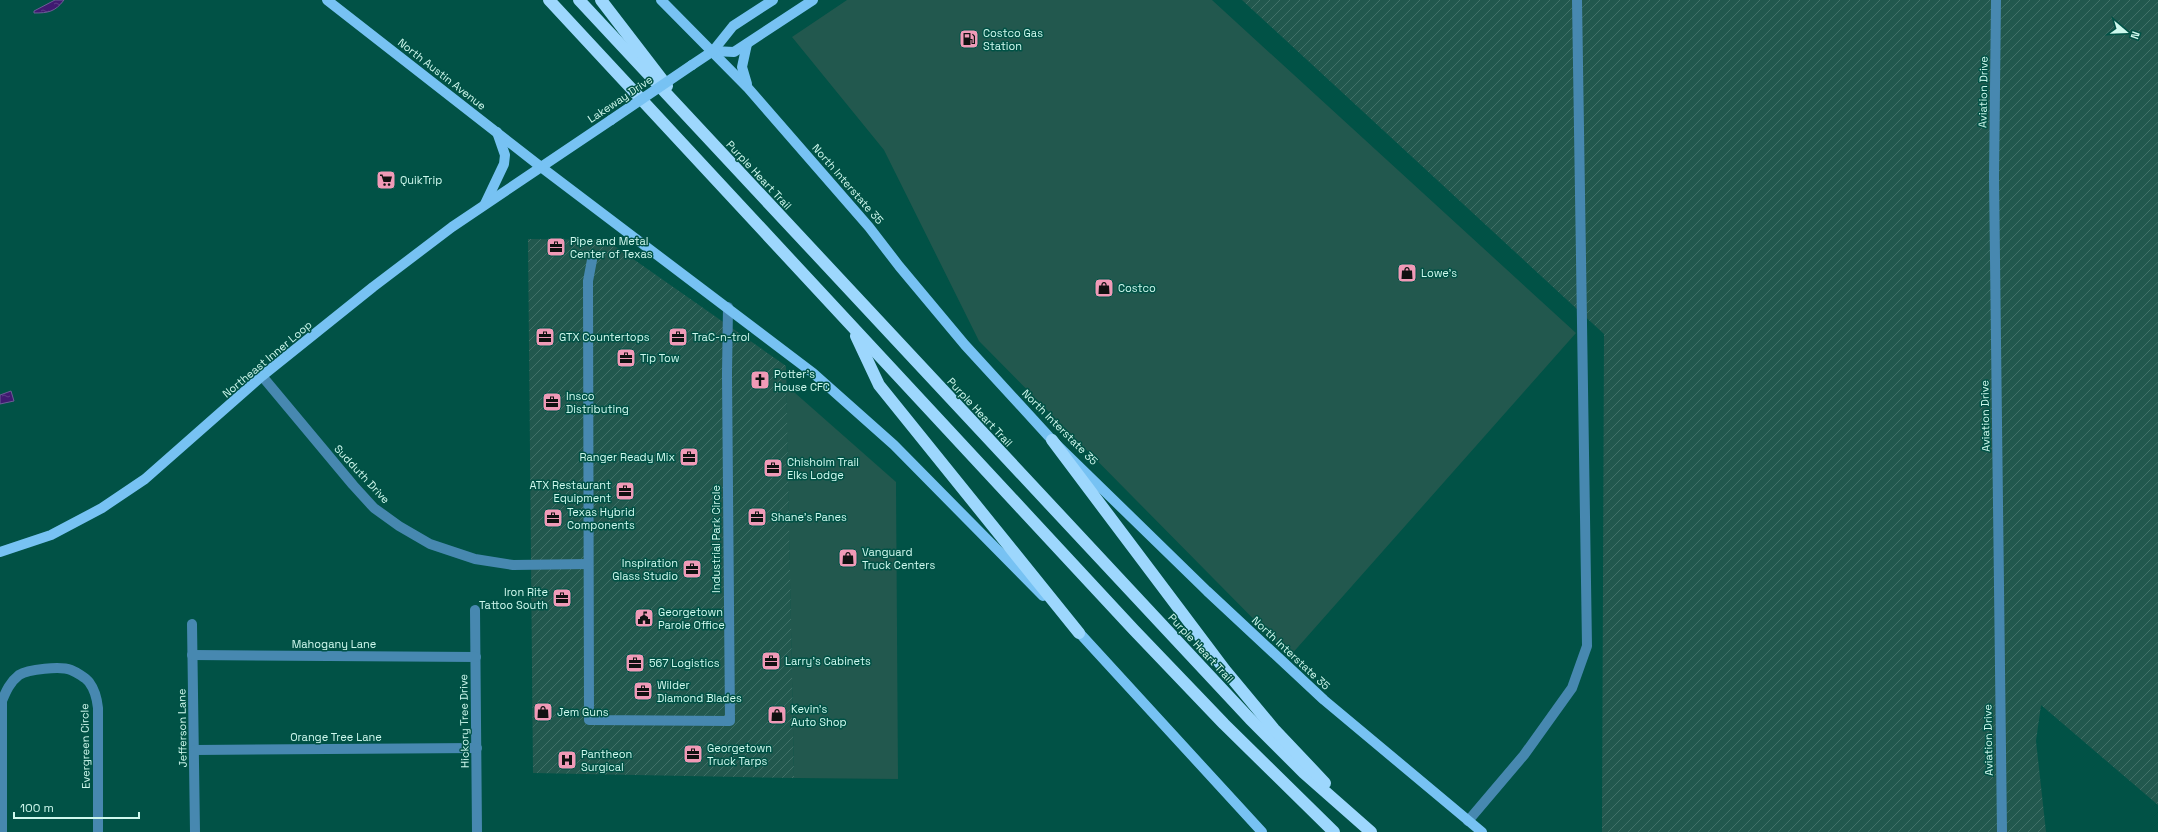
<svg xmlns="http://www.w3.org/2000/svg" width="2158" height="832" font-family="'Space Grotesk',sans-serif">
<defs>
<pattern id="industrial-furrows" width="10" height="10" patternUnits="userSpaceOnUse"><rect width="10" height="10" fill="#22584e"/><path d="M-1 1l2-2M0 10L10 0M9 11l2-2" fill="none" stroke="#417168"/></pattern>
<pattern id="water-ripples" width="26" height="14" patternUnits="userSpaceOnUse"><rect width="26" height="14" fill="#401a71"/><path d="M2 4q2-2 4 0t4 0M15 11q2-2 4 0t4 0" fill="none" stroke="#5b3c86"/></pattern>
</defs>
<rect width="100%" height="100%" fill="#015246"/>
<!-- built -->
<g fill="#22584e">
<polygon points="847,0 1212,0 1576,333 1290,656 979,341 884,150 792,37"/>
<polygon points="786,385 896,482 898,779 794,778"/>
</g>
<!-- industrial -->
<g fill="url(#industrial-furrows)">
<polygon points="1242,0 2158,0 2158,805 2041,705 2036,741 2046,832 1602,832 1604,334"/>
<polygon points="528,239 606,240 786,366 794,778 533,773"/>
</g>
<!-- water -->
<g fill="url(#water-ripples)" stroke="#6b5d96">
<path d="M55,0H64C55,12 48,13 34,13V11Z"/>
<polygon points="11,391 14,401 0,404 0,395"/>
</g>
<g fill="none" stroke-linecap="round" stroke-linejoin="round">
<!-- minor -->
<g stroke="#4788b0" stroke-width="10">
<polyline points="1996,0 1994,177 2002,832"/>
<polyline points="592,260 588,281 589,720 730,721 727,374 728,307"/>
<polyline points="262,376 353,485 374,508 399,526 430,544 475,559 513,565 588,564"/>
<polyline points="475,610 477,832"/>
<polyline points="192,624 195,832"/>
<polyline points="192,655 476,657"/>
<polyline points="195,750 477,748"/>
<polyline points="1468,821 1524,755 1572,688 1587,646 1577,0"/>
<path d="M2,832V701C6,691 10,682 19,675C28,669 61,666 71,670C76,672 86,678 89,682C95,690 97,698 98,708V832"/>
</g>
<!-- major -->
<g stroke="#77c2f3" stroke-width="10">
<polyline points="327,0 541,167 813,373 894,445 1043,596"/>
<polyline points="661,0 748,88 869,227 899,266 965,345 1052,440 1207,591 1324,700 1482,832"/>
<polyline points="713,51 734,52 813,0"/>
<polyline points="692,65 713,51 733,26 773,0"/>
<polyline points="747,84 742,67 747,44"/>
<polyline points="485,204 504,164 505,155 497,132"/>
<polyline points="0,552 51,535 102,508 145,479 262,376 373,287 452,227 611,120"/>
<polyline points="1074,627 1262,832"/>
</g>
<!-- highway -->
<g stroke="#9dd7fd" stroke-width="12">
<polyline points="549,0 1134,630 1224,724 1334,832"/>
<polyline points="579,0 1250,719 1304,773 1371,832"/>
<polyline points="601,0 667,86"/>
<polyline points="856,336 879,385 1079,633"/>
<polyline points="1052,440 1225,670 1274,729 1325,783"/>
</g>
<!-- major-bridge -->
<polyline stroke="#77c2f3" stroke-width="10" points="611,120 692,65"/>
</g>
<!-- icons -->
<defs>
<symbol id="fuel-square" viewBox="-11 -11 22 22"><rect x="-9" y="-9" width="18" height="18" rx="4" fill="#f09ab7" stroke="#015246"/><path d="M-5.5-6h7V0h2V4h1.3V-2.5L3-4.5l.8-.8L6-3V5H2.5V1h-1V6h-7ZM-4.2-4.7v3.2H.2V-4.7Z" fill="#111"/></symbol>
<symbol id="supermarket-square" viewBox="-11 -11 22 22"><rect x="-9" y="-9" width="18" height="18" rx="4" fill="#f09ab7" stroke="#015246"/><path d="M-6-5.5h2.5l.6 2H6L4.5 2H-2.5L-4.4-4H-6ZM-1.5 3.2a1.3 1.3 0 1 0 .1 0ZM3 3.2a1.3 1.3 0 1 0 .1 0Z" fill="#111"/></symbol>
<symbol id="office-square" viewBox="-11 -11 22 22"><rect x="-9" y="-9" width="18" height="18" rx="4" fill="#f09ab7" stroke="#015246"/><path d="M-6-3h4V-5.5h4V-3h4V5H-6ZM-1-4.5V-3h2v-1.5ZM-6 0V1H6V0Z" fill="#111"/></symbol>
<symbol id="shop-square" viewBox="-11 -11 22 22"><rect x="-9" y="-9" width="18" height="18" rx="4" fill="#f09ab7" stroke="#015246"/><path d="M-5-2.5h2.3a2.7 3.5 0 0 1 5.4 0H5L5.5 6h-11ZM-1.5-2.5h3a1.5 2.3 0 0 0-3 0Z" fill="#111"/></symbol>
<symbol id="church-square" viewBox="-11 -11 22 22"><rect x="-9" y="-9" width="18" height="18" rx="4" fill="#f09ab7" stroke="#015246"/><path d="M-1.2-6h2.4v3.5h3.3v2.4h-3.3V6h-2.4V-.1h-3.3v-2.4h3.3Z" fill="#111"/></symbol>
<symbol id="civic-square" viewBox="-11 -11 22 22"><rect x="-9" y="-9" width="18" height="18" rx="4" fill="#f09ab7" stroke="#015246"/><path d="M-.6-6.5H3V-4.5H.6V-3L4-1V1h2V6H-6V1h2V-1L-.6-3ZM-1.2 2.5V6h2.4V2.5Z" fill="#111"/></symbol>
<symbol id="hospital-square" viewBox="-11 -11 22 22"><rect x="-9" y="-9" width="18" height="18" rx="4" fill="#f09ab7" stroke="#015246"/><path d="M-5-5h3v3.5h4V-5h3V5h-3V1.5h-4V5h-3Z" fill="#111"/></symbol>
</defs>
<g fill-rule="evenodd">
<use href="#fuel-square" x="958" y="28" width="22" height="22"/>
<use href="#supermarket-square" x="375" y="169" width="22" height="22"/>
<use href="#office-square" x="545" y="236" width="22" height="22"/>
<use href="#shop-square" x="1396" y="262" width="22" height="22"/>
<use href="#shop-square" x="1093" y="277" width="22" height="22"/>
<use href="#office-square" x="534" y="326" width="22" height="22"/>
<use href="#office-square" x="667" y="326" width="22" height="22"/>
<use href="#office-square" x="615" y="347" width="22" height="22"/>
<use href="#church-square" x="749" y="369" width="22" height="22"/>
<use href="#office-square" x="541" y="391" width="22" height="22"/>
<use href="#office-square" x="678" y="446" width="22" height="22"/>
<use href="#office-square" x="762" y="457" width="22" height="22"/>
<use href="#office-square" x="614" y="480" width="22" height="22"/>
<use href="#office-square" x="746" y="506" width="22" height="22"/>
<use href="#office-square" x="542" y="507" width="22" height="22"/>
<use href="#shop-square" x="837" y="547" width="22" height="22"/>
<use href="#office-square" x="681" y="558" width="22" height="22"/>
<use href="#office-square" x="551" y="587" width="22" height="22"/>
<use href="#civic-square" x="633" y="607" width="22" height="22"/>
<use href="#office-square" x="760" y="650" width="22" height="22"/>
<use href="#office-square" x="624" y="652" width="22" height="22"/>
<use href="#office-square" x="632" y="680" width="22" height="22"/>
<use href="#shop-square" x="532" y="701" width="22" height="22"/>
<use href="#shop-square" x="766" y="704" width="22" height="22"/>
<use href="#office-square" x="682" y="743" width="22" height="22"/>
<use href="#hospital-square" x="556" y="749" width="22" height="22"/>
</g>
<g text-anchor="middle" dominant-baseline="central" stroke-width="3" stroke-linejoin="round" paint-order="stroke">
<!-- poi labels -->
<g font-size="11" fill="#cff9ee" stroke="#015246" text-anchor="start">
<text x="983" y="33">Costco Gas<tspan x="983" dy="13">Station</tspan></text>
<text x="400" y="180">QuikTrip</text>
<text x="570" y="241">Pipe and Metal<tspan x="570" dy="13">Center of Texas</tspan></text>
<text x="1421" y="273">Lowe's</text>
<text x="1118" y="288">Costco</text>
<text x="559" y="337">GTX Countertops</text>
<text x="692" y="337">TraC-n-trol</text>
<text x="640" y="358">Tip Tow</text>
<text x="774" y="374">Potter's<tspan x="774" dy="13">House CFC</tspan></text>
<text x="566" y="396">Insco<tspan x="566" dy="13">Distributing</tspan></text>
<text x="675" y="457" text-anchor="end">Ranger Ready Mix</text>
<text x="787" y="462">Chisholm Trail<tspan x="787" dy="13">Elks Lodge</tspan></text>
<text x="611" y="485" text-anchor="end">ATX Restaurant<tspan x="611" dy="13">Equipment</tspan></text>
<text x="567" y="512">Texas Hybrid<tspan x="567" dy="13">Components</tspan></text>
<text x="771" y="517">Shane’s Panes</text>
<text x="862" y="552">Vanguard<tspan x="862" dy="13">Truck Centers</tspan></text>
<text x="678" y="563" text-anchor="end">Inspiration<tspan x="678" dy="13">Glass Studio</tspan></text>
<text x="548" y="592" text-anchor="end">Iron Rite<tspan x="548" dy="13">Tattoo South</tspan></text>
<text x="658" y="612">Georgetown<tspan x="658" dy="13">Parole Office</tspan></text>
<text x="785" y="661">Larry's Cabinets</text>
<text x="649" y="663">567 Logistics</text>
<text x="657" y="685">Wilder<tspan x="657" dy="13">Diamond Blades</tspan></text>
<text x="791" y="709">Kevin's<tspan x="791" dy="13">Auto Shop</tspan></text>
<text x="557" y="712">Jem Guns</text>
<text x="707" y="748">Georgetown<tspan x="707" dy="13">Truck Tarps</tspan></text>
<text x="581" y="754">Pantheon<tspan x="581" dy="13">Surgical</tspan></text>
</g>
<!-- street labels -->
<g font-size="11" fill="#cff9ee" stroke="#015246">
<text transform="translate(442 74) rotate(38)">North Austin Avenue</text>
<text transform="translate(1983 92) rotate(-89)">Aviation Drive</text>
<text transform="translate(620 99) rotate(-34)">Lakeway Drive</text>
<text transform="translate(759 175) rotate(47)">Purple Heart Trail</text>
<text transform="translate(848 184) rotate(49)">North Interstate 35</text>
<text transform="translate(267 359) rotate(-40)">Northeast Inner Loop</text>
<text transform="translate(980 412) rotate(47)">Purple Heart Trail</text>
<text transform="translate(1985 416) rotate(-91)">Aviation Drive</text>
<text transform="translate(1060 427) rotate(45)">North Interstate 35</text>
<text transform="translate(362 474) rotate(47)">Sudduth Drive</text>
<text transform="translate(716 539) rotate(-90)">Industrial Park Circle</text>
<text x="334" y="644">Mahogany Lane</text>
<text transform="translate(1201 648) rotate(47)">Purple Heart Trail</text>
<text transform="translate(1291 653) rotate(43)">North Interstate 35</text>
<text transform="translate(464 721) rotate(-91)">Hickory Tree Drive</text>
<text transform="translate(182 728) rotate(-91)">Jefferson Lane</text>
<text x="336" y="737">Orange Tree Lane</text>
<text transform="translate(1988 740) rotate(-91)">Aviation Drive</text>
<text transform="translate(85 746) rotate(-91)">Evergreen Circle</text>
</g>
</g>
<!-- north arrow -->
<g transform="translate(2126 32) rotate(109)" stroke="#015246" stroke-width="3" paint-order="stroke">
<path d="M0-3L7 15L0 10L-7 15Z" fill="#cff9ee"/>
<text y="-6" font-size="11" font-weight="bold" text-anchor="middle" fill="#cff9ee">N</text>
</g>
<!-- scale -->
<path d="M14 812v6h125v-6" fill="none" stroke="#cff9ee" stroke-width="2"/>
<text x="20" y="812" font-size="12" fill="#cff9ee" stroke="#015246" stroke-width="3" paint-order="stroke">100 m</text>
</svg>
